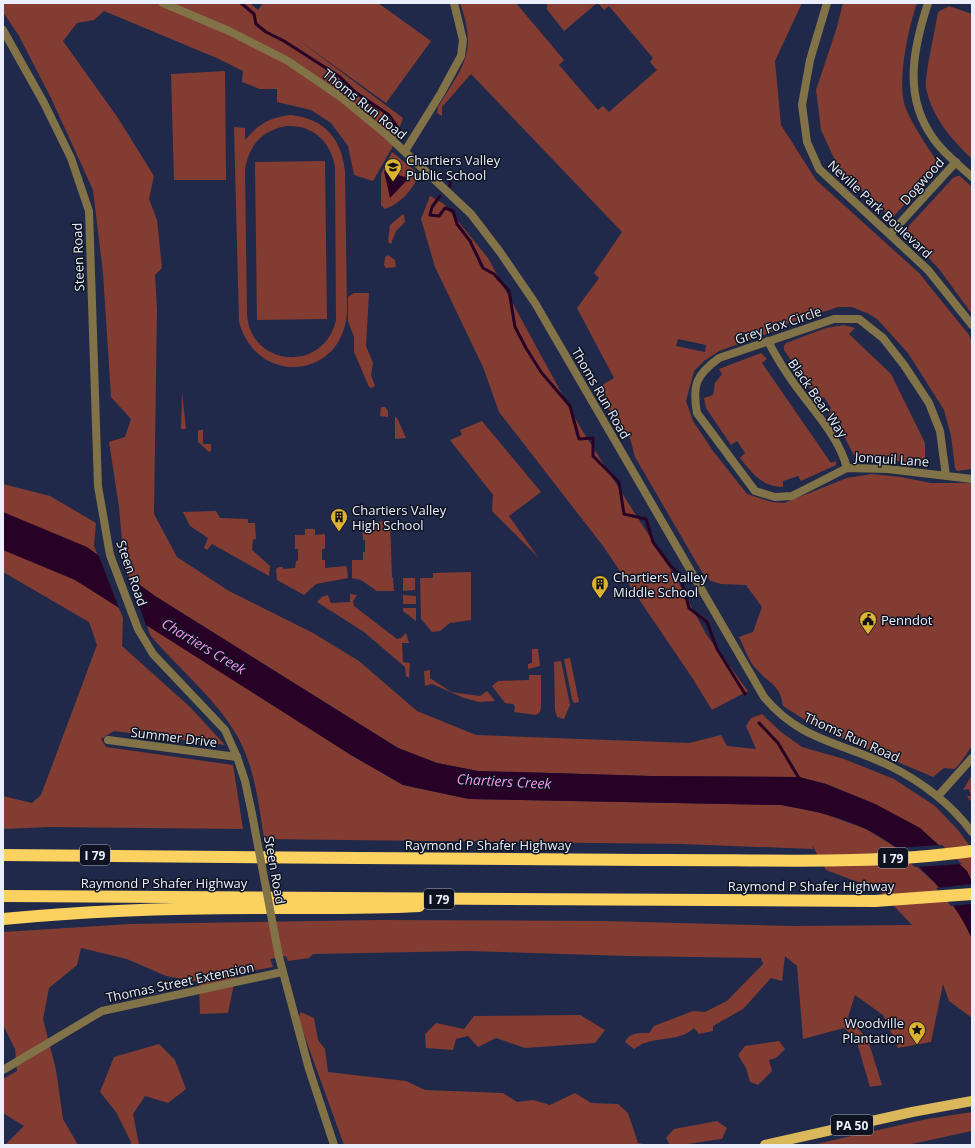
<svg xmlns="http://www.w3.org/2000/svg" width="975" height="1148" font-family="'Open Sans',sans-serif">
<rect width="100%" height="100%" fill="#202949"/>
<!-- green -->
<g fill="#833c32" fill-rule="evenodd">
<polygon points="3,3 250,3 258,10 263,3 378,3 431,41 386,103 293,36 403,118 393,146 373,181 354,175 348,146 331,123 311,110 277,102 277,89 260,89 242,82 243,71 219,59 104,11 94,20 77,23 63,41 118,118 154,176 149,199 157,220 162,268 155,275 157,309 154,514 177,557 229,591 313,633 359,661 417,711 476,735 689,743 721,735 727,746 756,749 746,726 751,718 762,714 781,732 802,747 844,759 894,779 935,806 958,830 972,849 972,882 967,871 920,828 875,804 826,784 799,777 651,776 478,771 437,763 398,748 155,596 128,576 124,563 119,507 109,442 125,437 131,419 111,397 103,273 93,190 51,98 19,36 3,12"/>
<path d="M460,3H516L564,60L559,65L598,110L603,106L609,112L657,70L650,62L653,58L609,6L604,10L598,3H802L775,61L781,125L816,180L919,273L969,335L972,342V469L957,471L955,468L951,436L944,410L908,353L877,319L869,314L852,307H838L786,324L772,332L719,351L704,361L694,371L686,401L693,421L713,451L747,494L772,502L784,503L847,478L872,474L901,477L931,483H972V746C968,751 958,768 954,769C951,769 947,768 944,768L933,777L816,727L783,706C781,686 769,683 757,670C749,662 744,647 739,637L753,632L762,607L746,585L721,584L711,581L702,572L635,457L630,438L608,408L597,388L614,378L577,308L599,278L594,273L622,232L471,74L442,107V116L437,113L438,107C463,66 478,53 460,3ZM678,339L706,345L705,352L676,346Z"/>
<polygon points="545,3 597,3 564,31 546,8 548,6"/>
<path d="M843,3H917C908,29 896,84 906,109C914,128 928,147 939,165L915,197L903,206L893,217L889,216L839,169L821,130L816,90L837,27Z"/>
<path d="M949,6L972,14V159C951,139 932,117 926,88C924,78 936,26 938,12Z"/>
<polygon points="225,71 226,180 174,180 171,74"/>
<path d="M291,115C325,119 342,139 345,172L347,312C343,380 257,387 239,322L234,127L245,128V140C258,124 271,117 291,115ZM287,126C313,125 330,141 335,166L336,320C324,374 249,367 247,313L245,170C249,145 262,130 287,126Z"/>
<path d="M392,152L419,174C413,190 401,203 385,209L381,205V174Z"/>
<polygon points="325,161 327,319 257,320 255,162"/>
<polygon points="957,176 960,176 972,187 972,314 939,269 906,233 906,229 953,178"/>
<polygon points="430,196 444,204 488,258 580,427 676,578 706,634 748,691 712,710 693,679 603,546 499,412 483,367 435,267 421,219"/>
<polygon points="403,214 404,215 405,222 396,231 391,244 388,242 390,225"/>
<polygon points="388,255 395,260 396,267 386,268 384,265 385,257"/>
<polygon points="354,293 369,293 366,346 373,363 371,375 375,386 372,388 369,387 354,352 354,337 348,321 348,297"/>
<polygon points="844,325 855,328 849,334 891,374 925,443 925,464 880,459 856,459 845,438 827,411 831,408 824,397 819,401 784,350 784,346 786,343 826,328"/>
<path d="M761,353L767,359L762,363L831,463L836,461V465L801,481L798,476L783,481V487C761,486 753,474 740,458L745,453L737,441L731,445L706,408L704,398L713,395L715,383L722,374L719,369Z"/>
<polygon points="182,392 186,429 181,429"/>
<polygon points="381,407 385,407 388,411 388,417 380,416"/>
<polygon points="395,417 397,418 406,438 395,439"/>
<polygon points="482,421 541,492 509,516 538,557 492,511 493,495 450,440 462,435 460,430"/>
<polygon points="198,430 203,430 203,444 223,444 211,444 211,451 209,452 198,442"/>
<polygon points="3,484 50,496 96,523 94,546 123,618 122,646 190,707 225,745 114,731 101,739 106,747 233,765 243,829 49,827 3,829 3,796 32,803 41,795 97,645 89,622 3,572"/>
<polygon points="216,511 220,518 248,519 248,523 255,523 256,539 253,540 252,550 270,566 269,576 212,544 207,550 204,548 208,538 190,526 183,512"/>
<polygon points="390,521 392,577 393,578 394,591 377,591 361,580 352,578 352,560 363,560 363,552 365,552 365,540 363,540 362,522"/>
<polygon points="305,529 315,529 315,535 325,534 325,549 322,549 322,560 325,560 325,568 346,566 347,569 348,578 316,584 304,595 277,580 276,569 279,567 283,567 283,569 295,568 296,561 298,560 298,549 295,549 295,535 305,535"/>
<polygon points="471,572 471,620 450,623 440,631 432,632 421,619 420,578 433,578 433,573"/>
<polygon points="403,578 415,578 415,590 403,591"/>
<polygon points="350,594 357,595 353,601 354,606 397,639 401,638 406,633 409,643 402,643 403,662 410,663 409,678 406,676 405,667 364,632 317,602 322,597 328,595 331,603 350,602"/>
<polygon points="403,595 416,596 416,604 403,604"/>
<polygon points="403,608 416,608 416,621 403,611"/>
<path d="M147,625L351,755L403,785L469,799L781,805L822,813L866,829L895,847L935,883L965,921L972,939V1018L949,1001L943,984L931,1042L898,1048L883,1015L855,995L848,1017L868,1040L882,1085L870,1087L856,1039L844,1028L803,1039L797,966L785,956L782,981L771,978L743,1009L713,1026V1031L699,1034L694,1028C680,1041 661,1037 645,1043C641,1044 637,1047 634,1049L625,1042C630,1032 639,1033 649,1033L654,1026L693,1011L705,1012L727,1001L763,964L761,958L628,956L467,951L313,954L309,958L288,961L286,956L270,959L273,967L236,974L228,1013L200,1014L199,982L166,976L127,959L81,948L77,965L49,988L43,1019L56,1070L63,1119L78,1145H5L24,1126L3,1113V1079L17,1071L15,1049L3,1025V932L130,924L378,920L604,921L794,926L912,925L879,890L826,870L812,845L813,849L681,844L264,839C259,804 254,764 236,734C216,699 177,667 150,635Z"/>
<polygon points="532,649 538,649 540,666 528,669 528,664 532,663"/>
<polygon points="570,658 579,702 574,703 572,699 564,659"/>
<polygon points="561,661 570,705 564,719 557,717 555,710 554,662"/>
<polygon points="430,670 430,678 451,692 480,696 487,691 495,701 479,702 464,698 432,684 425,686 424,671"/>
<polygon points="529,675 541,675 541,708 540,712 536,715 514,712 515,707 513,704 505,703 492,686 498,681 529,680"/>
<polygon points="972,775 972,803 967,796 971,796 969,789 963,790"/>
<polygon points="301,1012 314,1018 318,1040 325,1049 328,1072 406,1081 425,1090 503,1093 517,1102 533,1100 550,1105 575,1093 591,1103 618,1104 628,1113 638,1143 650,1145 344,1145 298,1018"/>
<polygon points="580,1015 605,1030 595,1043 525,1048 496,1038 478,1047 468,1036 456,1039 453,1050 426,1048 425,1034 436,1023 464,1029 474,1016"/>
<polygon points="779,1041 785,1049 776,1058 769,1060 772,1071 758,1085 750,1082 746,1068 738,1055 745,1046"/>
<polygon points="159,1044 175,1060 186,1089 168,1103 145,1096 133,1114 139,1145 130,1145 131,1142 116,1112 100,1092 114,1057"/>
<polygon points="972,1112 972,1131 907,1145 812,1145 927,1119"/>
<path d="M717,1121L727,1128L722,1139C704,1141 689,1145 670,1145L666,1138L674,1129Z"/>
</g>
<!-- water -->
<g fill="#270226">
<polygon points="384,171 409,178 390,198"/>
<path d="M3,512L87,547L155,596L398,748L437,763L478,771L651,776L799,777L826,784L875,804L920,828L967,871L972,882V939C954,896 908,849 866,829C839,816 810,810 781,805L469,799L403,785L351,755L75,580L3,550Z"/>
</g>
<!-- pier -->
<g fill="#202949">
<polygon points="97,551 128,574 147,628 120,611"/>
<polygon points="942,845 962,864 915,867 893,848"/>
<polygon points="972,884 972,904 951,906 936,888"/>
</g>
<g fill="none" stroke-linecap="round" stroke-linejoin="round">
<!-- stream -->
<g stroke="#270226" stroke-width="3">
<polyline points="241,3 254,14 256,24 266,32 284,41 340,77 355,92 389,115 401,132"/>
<polyline points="450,186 450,182"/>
<polyline points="440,196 432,207 430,215 439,216 445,208 453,211 457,224 470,241 483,268 494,274 509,291 515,327 526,348 541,372 570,406 579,439 593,438 593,456 619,482 624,514 646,519 653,542 669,564 680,575 689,608 707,622 717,649 745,694"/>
<polyline points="759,723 778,743 800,780"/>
</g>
<!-- minor -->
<g stroke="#827247" stroke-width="8">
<polyline points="827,3 810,60 802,105 807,142 819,169 928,270 972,325"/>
<path d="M928,3C913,49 903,96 933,138C943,153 959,165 972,177"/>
<polyline points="3,30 44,103 71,158 89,211 98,486 110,555 138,629 153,654 225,730 237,757 245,781 252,814"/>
<polyline points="405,151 441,93 461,56 463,40 454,3"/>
<polyline points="890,234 956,162"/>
<path d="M768,341C776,357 785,371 795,385C814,411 839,437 847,468"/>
<path d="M946,476L940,431L929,403L904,365L883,338L859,319H834L719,358C696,375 692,385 697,413L755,491L775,497L792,496L847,468L888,469L972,479"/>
<polyline points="108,740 237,757"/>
<polyline points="938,796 972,758"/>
<polyline points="279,957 309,1069 334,1145"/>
<polyline points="3,1070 102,1011 282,972"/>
</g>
<!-- tertiary -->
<path stroke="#827247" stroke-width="8" d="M163,3L229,31L288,61L342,98L388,136L471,214L500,252L535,303L764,697C800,741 843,743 890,766C922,782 950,803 972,832"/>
<!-- primary -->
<polyline stroke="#d9b75a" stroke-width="10" points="765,1145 912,1112 972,1101"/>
<!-- motorway -->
<g stroke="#fbd260" stroke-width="12">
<path d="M3,855C217,856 432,860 646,860C754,859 865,866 972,851"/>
<polyline points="3,896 875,901 972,894"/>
<path d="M3,919C86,911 169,908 252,908C308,908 364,909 419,906"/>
</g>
<!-- minor-bridge -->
<polyline stroke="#827247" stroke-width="8" points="252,814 279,957"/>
</g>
<!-- icons -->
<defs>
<symbol id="school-pin" viewBox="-11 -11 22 30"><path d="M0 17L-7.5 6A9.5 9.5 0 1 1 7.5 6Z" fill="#dcb233" stroke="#0e1321"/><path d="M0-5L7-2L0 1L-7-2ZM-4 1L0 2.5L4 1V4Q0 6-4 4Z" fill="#111"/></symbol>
<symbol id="building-pin" viewBox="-11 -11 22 30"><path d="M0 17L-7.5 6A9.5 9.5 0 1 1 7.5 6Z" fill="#dcb233" stroke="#0e1321"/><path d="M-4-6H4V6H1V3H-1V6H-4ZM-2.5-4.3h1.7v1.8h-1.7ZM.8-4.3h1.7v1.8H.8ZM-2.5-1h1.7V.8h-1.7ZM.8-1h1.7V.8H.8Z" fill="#111"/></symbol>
<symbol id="civic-pin" viewBox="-11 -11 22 30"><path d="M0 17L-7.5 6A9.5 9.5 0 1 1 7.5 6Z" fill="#dcb233" stroke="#0e1321"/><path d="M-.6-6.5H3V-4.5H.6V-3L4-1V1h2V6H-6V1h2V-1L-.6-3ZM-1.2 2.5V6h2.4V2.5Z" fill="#111"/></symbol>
<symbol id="sight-pin" viewBox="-11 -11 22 30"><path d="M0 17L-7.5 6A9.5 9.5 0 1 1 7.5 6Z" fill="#dcb233" stroke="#0e1321"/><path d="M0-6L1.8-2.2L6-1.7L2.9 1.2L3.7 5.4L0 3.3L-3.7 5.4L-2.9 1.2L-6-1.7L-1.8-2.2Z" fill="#111"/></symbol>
</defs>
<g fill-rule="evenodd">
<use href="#school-pin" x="383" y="157" width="20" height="27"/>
<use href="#building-pin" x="329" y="507" width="20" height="27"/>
<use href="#building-pin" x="590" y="574" width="20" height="27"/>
<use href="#civic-pin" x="858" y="610" width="20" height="27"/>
<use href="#sight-pin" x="907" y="1020" width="20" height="27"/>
</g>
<g text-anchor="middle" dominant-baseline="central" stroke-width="3" stroke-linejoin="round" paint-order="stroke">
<!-- shield labels -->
<g fill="#0e1321" stroke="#a9adba" stroke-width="1">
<rect x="80" y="845" width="30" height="20" rx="3"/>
<rect x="878" y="848" width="30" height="20" rx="3"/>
<rect x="424" y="889" width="30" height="20" rx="3"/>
<rect x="831" y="1115" width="42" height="20" rx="3"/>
</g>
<g font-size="12" font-weight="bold" fill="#ebeffc">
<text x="95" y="855">I 79</text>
<text x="893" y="858">I 79</text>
<text x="439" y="899">I 79</text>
<text x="852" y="1125">PA 50</text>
</g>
<!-- street labels -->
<g font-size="13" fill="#ebeffc" stroke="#0e1321">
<text transform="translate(365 104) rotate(39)">Thoms Run Road</text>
<text transform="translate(922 181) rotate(-48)">Dogwood</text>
<text transform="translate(880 209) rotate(43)">Neville Park Boulevard</text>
<text transform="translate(78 257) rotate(-92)">Steen Road</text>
<text transform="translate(778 325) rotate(-19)">Grey Fox Circle</text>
<text transform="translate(601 393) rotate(60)">Thoms Run Road</text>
<text transform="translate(818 398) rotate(55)">Black Bear Way</text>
<text transform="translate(892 459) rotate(4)">Jonquil Lane</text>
<text transform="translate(132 573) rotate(71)">Steen Road</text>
<text transform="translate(174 737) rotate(7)">Summer Drive</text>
<text transform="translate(852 737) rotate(24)">Thoms Run Road</text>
<text x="488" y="845">Raymond P Shafer Highway</text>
<text transform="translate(275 870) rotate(80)">Steen Road</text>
<text x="164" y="883">Raymond P Shafer Highway</text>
<text x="811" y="886">Raymond P Shafer Highway</text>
<text transform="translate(180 982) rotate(-12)">Thomas Street Extension</text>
</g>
<!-- poi labels -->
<g font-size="13" fill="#ebeffc" stroke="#0e1321" text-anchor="start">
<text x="406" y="160">Chartiers Valley<tspan x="406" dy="15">Public School</tspan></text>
<text x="352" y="510">Chartiers Valley<tspan x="352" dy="15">High School</tspan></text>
<text x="613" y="577">Chartiers Valley<tspan x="613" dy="15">Middle School</tspan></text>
<text x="881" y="620">Penndot</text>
<text x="904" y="1023" text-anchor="end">Woodville<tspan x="904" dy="15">Plantation</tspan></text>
</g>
<!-- water labels -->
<g font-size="14" font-style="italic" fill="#fb95f4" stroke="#0e1321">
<text transform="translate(204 646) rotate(31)">Chartiers Creek</text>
<text transform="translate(504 781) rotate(3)">Chartiers Creek</text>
</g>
</g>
<!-- border -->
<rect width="975" height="1148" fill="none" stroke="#ebeffc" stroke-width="8"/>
</svg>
